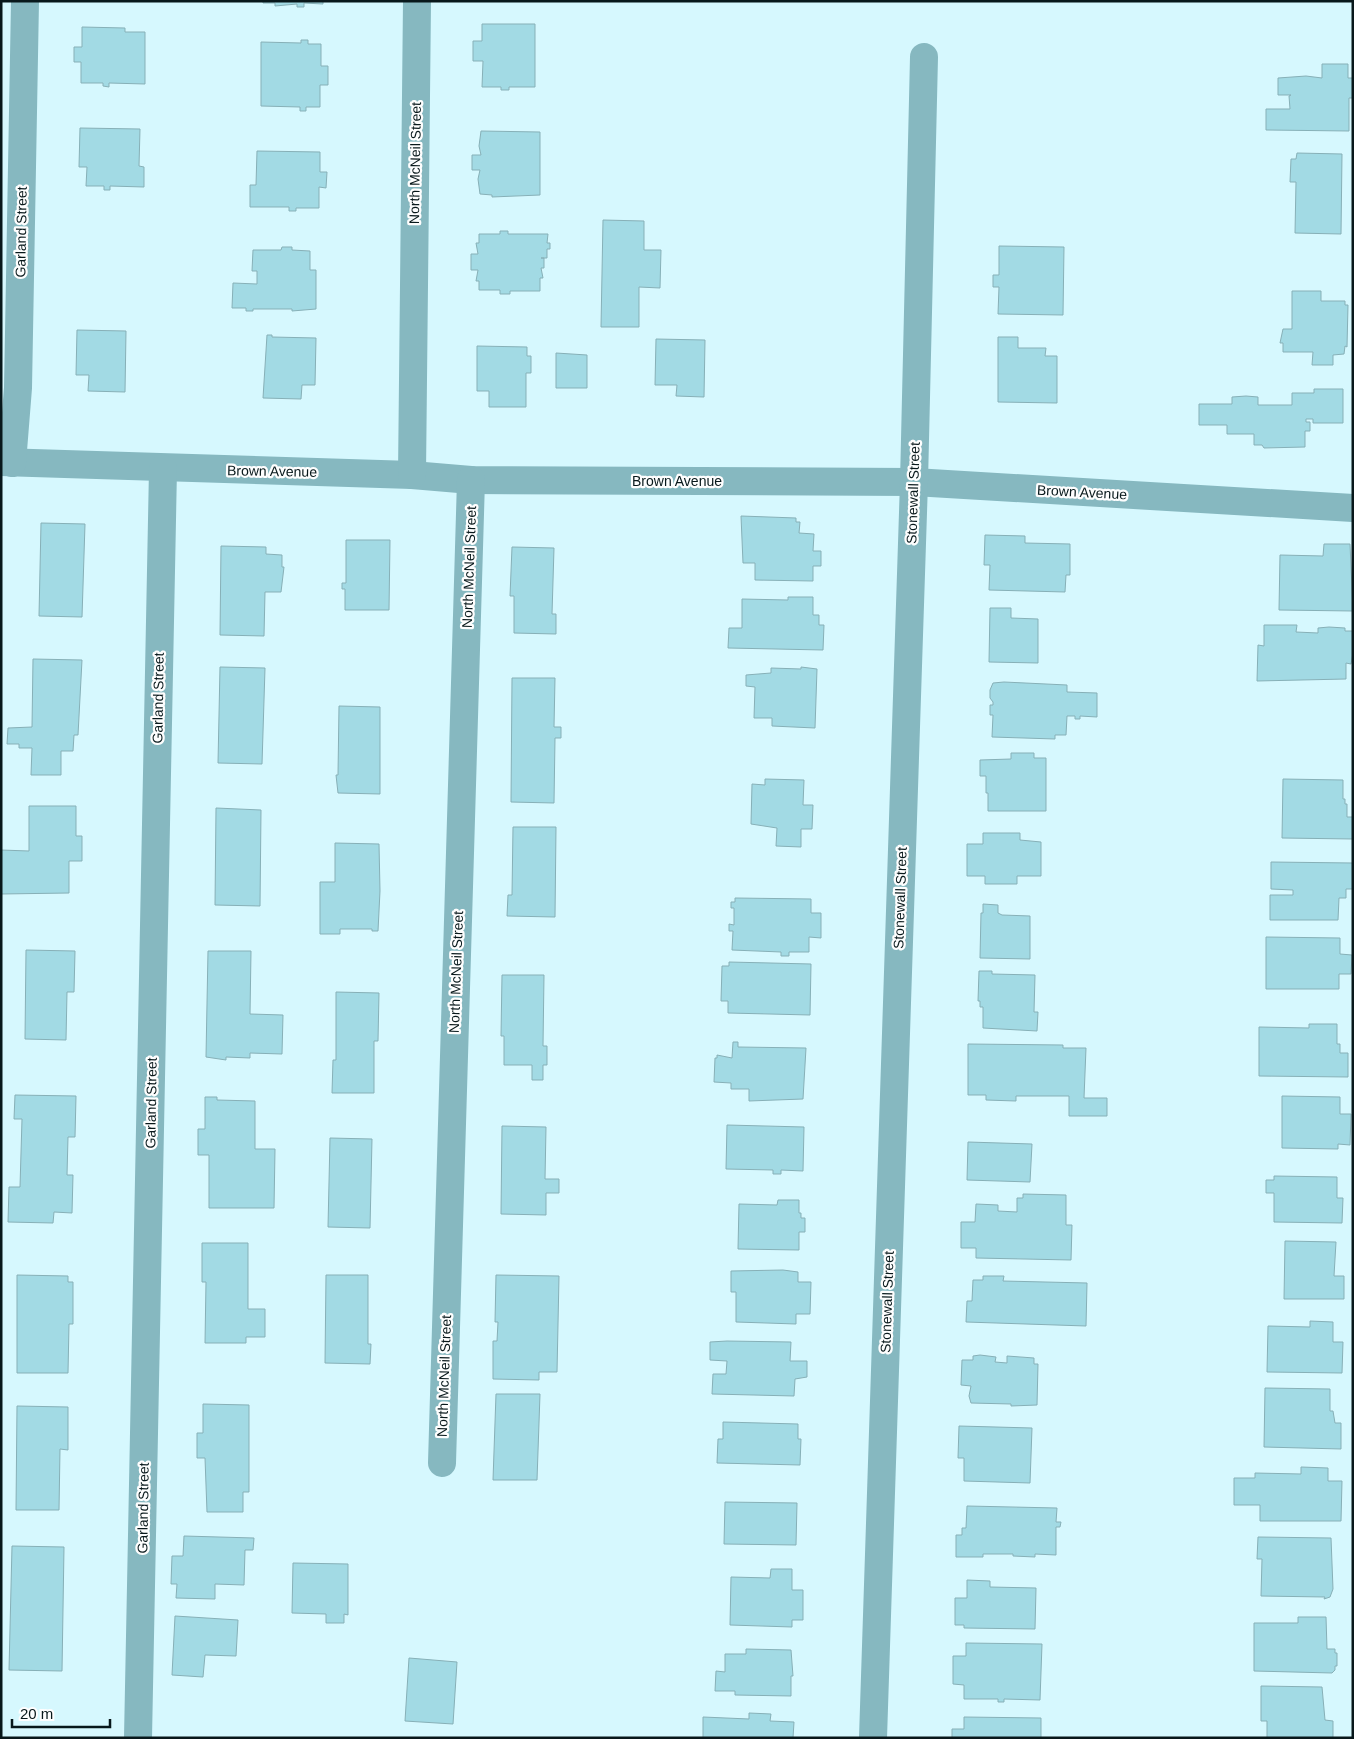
<svg xmlns="http://www.w3.org/2000/svg" width="1354" height="1739" font-family="Arial,sans-serif">
<rect width="100%" height="100%" fill="#d6f8fe"/>
<!-- building -->
<g fill="#a2dae4" stroke="#87b0b7">
<polygon points="263,1 323,1 323,4 304,3 304,7 297,7 297,4 275,6 275,3 263,3"/>
<polygon points="482,24 535,24 535,87 509,87 509,90 501,90 501,87 482,87 483,61 473,61 473,41 482,41"/>
<polygon points="82,27 125,28 125,32 145,32 145,84 109,83 109,87 103,86 103,83 81,83 81,62 74,62 74,47 82,47"/>
<polygon points="301,40 308,40 308,44 321,44 321,66 328,66 328,85 320,85 320,107 306,107 306,111 300,111 300,107 261,106 261,42 301,43"/>
<polygon points="1322,64 1348,64 1348,78 1353,78 1353,98 1349,98 1349,131 1266,130 1266,109 1290,109 1289,96 1291,95 1278,95 1278,78 1306,76 1322,78"/>
<polygon points="80,128 140,129 139,166 144,167 144,187 110,186 110,190 104,190 104,186 86,186 87,167 79,167"/>
<polygon points="481,131 540,132 540,195 492,197 492,195 480,194 478,179 480,170 472,170 472,155 481,155 479,146"/>
<polygon points="257,151 320,152 320,172 327,172 326,188 319,187 319,208 296,208 296,211 289,211 289,207 250,207 250,185 256,185"/>
<polygon points="1297,153 1342,154 1341,234 1295,233 1296,182 1290,182 1291,159 1296,159"/>
<polygon points="603,220 644,221 644,250 661,250 660,288 639,287 639,327 601,327"/>
<polygon points="500,231 508,231 508,234 548,234 547,243 550,243 550,249 547,249 547,258 541,258 544,258 544,268 541,268 543,278 540,278 540,291 510,291 510,294 500,294 500,290 479,290 479,281 476,281 478,270 471,270 471,254 478,254 476,243 479,243 479,234 500,234"/>
<polygon points="999,246 1064,247 1063,315 998,314 999,287 993,287 993,275 999,275"/>
<polygon points="282,247 292,247 292,250 310,251 310,270 316,270 316,309 292,311 292,309 253,309 253,311 246,311 246,308 232,308 233,283 257,284 257,271 252,271 253,250 281,250"/>
<polygon points="1292,291 1321,291 1321,301 1345,301 1345,305 1348,305 1347,347 1345,346 1344,354 1333,355 1333,365 1312,365 1313,352 1283,352 1283,343 1280,343 1283,329 1292,329"/>
<polygon points="77,330 126,331 125,392 88,391 89,375 76,375"/>
<polygon points="267,335 272,335 272,337 316,338 315,385 302,385 301,399 263,398"/>
<polygon points="998,337 1018,337 1018,348 1046,348 1045,356 1057,356 1057,403 998,402"/>
<polygon points="656,339 705,340 704,397 676,396 677,385 655,385"/>
<polygon points="477,346 527,347 527,356 531,356 531,373 526,373 526,407 489,407 489,391 477,391"/>
<polygon points="556,353 587,355 587,388 556,388"/>
<polygon points="1314,389 1343,389 1343,423 1313,423 1313,419 1306,419 1306,422 1310,422 1310,431 1305,431 1305,447 1264,448 1262,445 1254,445 1254,434 1227,434 1227,425 1199,425 1199,404 1232,404 1232,397 1246,396 1258,397 1258,405 1292,405 1292,393 1314,393"/>
<polygon points="741,516 796,518 796,522 800,522 799,533 814,534 813,551 821,551 821,566 813,566 813,581 755,580 755,563 743,563"/>
<polygon points="41,523 85,524 82,617 39,616"/>
<polygon points="985,535 1025,536 1025,543 1070,544 1070,575 1066,575 1065,592 989,590 990,565 984,565"/>
<polygon points="346,540 390,540 389,610 345,610 345,589 342,589 342,583 346,583"/>
<polygon points="1324,544 1350,544 1353,611 1279,610 1280,555 1323,556"/>
<polygon points="221,546 266,547 266,554 282,555 282,567 284,567 281,592 265,592 264,636 220,635"/>
<polygon points="512,547 554,548 552,614 556,614 556,634 514,633 514,596 510,596"/>
<polygon points="788,597 813,597 813,615 819,615 819,625 824,625 823,650 728,648 729,628 742,628 742,599 788,600"/>
<polygon points="990,608 1011,608 1011,618 1038,619 1038,663 989,662"/>
<polygon points="1264,625 1297,625 1296,632 1318,633 1318,628 1329,627 1345,628 1345,631 1353,631 1353,653 1351,664 1346,663 1346,679 1257,681 1258,645 1264,646"/>
<polygon points="33,659 82,660 78,735 74,735 73,751 61,751 61,775 31,775 32,748 19,748 19,744 7,744 8,728 32,727"/>
<polygon points="220,667 265,668 262,764 218,763"/>
<polygon points="801,667 817,669 815,728 772,726 772,718 754,718 755,687 746,686 746,675 771,673 771,668 801,669"/>
<polygon points="512,678 555,678 554,727 561,727 561,738 555,738 554,803 511,802"/>
<polygon points="1004,682 1067,685 1067,692 1097,693 1097,717 1080,716 1080,719 1075,719 1075,716 1067,716 1066,735 1055,735 1055,739 992,737 993,715 990,715 990,705 993,705 993,702 990,698 990,690 993,683"/>
<polygon points="339,706 380,707 380,794 338,793 336,775 338,775"/>
<polygon points="1011,753 1034,753 1034,758 1046,758 1046,811 988,811 988,793 986,793 986,776 980,776 980,760 1011,759"/>
<polygon points="765,779 804,780 803,805 813,805 812,829 801,829 801,847 776,846 777,828 751,824 752,784 765,785"/>
<polygon points="1283,779 1343,780 1343,799 1345,799 1345,804 1347,804 1347,817 1353,817 1353,839 1282,838"/>
<polygon points="29,806 76,806 76,836 82,836 82,861 69,861 69,893 1,894 1,850 29,851"/>
<polygon points="216,808 261,810 260,906 215,905"/>
<polygon points="513,827 556,827 555,917 507,916 508,895 512,895"/>
<polygon points="983,833 1020,833 1020,840 1041,842 1041,876 1017,876 1017,884 985,884 985,876 967,876 967,844 983,844"/>
<polygon points="335,843 379,844 380,891 378,931 372,931 372,929 340,929 340,934 320,934 320,882 335,882"/>
<polygon points="1271,862 1353,863 1353,889 1346,889 1346,898 1339,898 1338,920 1270,920 1270,895 1293,895 1293,890 1271,889"/>
<polygon points="735,898 811,899 811,913 821,913 821,938 809,937 809,952 789,952 789,956 781,956 781,952 732,950 733,931 729,931 729,924 734,925 734,908 731,908 731,902 735,902"/>
<polygon points="983,904 998,905 998,913 1002,915 1030,916 1030,959 980,958 981,913 983,913"/>
<polygon points="1266,937 1340,938 1340,954 1352,955 1351,974 1339,974 1339,989 1266,989"/>
<polygon points="26,950 75,951 74,992 67,992 66,1040 25,1039"/>
<polygon points="208,951 251,951 250,1014 283,1015 282,1054 250,1053 250,1058 226,1057 226,1060 206,1057"/>
<polygon points="729,962 811,964 810,1015 728,1013 728,1001 721,1001 722,966 729,966"/>
<polygon points="979,971 992,971 992,974 1035,975 1034,1012 1038,1012 1037,1031 983,1028 983,1007 980,1007 980,1001 978,1001"/>
<polygon points="502,975 544,975 543,1046 547,1046 547,1065 543,1065 543,1080 532,1080 532,1065 504,1065 504,1036 501,1036"/>
<polygon points="336,992 379,993 378,1041 374,1041 374,1093 332,1093 333,1060 336,1060"/>
<polygon points="1309,1024 1337,1024 1337,1044 1340,1044 1340,1053 1348,1053 1348,1077 1259,1076 1259,1027 1309,1028"/>
<polygon points="733,1042 738,1042 738,1047 806,1048 803,1099 749,1101 749,1089 731,1089 731,1083 714,1082 715,1058 717,1058 717,1055 732,1058"/>
<polygon points="968,1044 1063,1045 1063,1048 1086,1048 1084,1098 1107,1098 1107,1116 1069,1116 1069,1096 1016,1096 1016,1101 986,1100 986,1095 968,1095"/>
<polygon points="15,1095 76,1096 75,1137 68,1137 67,1175 73,1175 72,1213 54,1212 53,1223 8,1222 9,1187 20,1187 22,1119 14,1119"/>
<polygon points="1282,1096 1340,1097 1340,1114 1351,1114 1350,1145 1338,1144 1338,1149 1282,1148"/>
<polygon points="205,1097 217,1097 217,1100 255,1101 255,1149 275,1149 274,1208 209,1208 209,1155 198,1155 198,1129 205,1129"/>
<polygon points="727,1125 804,1127 803,1171 781,1170 781,1174 773,1174 773,1170 726,1169"/>
<polygon points="502,1126 546,1127 545,1179 559,1179 559,1193 546,1193 546,1215 501,1214"/>
<polygon points="330,1138 372,1139 370,1228 328,1227"/>
<polygon points="968,1142 1032,1144 1030,1182 967,1180"/>
<polygon points="1274,1176 1337,1177 1337,1198 1343,1198 1342,1223 1274,1222 1274,1193 1266,1193 1266,1180 1274,1180"/>
<polygon points="1023,1194 1066,1195 1066,1225 1072,1225 1071,1260 976,1258 976,1248 961,1248 961,1222 975,1222 976,1204 998,1205 998,1211 1017,1212 1017,1198 1023,1198"/>
<polygon points="778,1200 799,1200 799,1213 801,1213 801,1218 805,1218 805,1232 799,1232 799,1250 738,1249 739,1204 777,1205"/>
<polygon points="1285,1241 1336,1242 1334,1276 1344,1276 1344,1299 1284,1299"/>
<polygon points="202,1243 248,1243 248,1309 265,1309 265,1337 246,1337 246,1343 205,1343 206,1282 202,1282"/>
<polygon points="783,1270 798,1272 798,1282 811,1282 810,1314 796,1314 796,1324 736,1322 736,1292 731,1292 731,1271"/>
<polygon points="17,1275 68,1276 68,1282 73,1282 73,1324 69,1324 68,1373 17,1373"/>
<polygon points="326,1275 368,1275 368,1344 371,1344 370,1364 325,1363"/>
<polygon points="496,1275 559,1276 557,1372 539,1372 539,1380 493,1379 493,1341 497,1341 498,1322 495,1322"/>
<polygon points="983,1276 1004,1276 1003,1281 1087,1283 1086,1326 966,1322 967,1301 972,1301 973,1280 983,1280"/>
<polygon points="1310,1321 1333,1322 1333,1342 1343,1342 1342,1373 1267,1372 1268,1326 1310,1327"/>
<polygon points="727,1341 791,1342 790,1361 807,1361 807,1377 795,1379 794,1396 712,1394 713,1374 726,1374 727,1361 710,1360 710,1342"/>
<polygon points="980,1355 996,1357 995,1362 1007,1363 1007,1356 1034,1358 1034,1364 1038,1364 1037,1405 1011,1406 1011,1404 971,1403 969,1396 971,1386 961,1385 962,1360 973,1360 973,1356"/>
<polygon points="1265,1388 1330,1389 1330,1411 1333,1411 1335,1423 1341,1423 1341,1449 1264,1447"/>
<polygon points="496,1394 540,1394 537,1480 493,1480"/>
<polygon points="203,1404 249,1405 249,1492 243,1492 243,1512 207,1512 205,1458 197,1458 197,1433 203,1433"/>
<polygon points="17,1406 68,1407 68,1450 60,1449 59,1510 16,1510"/>
<polygon points="723,1422 798,1424 798,1439 801,1439 800,1465 717,1463 718,1439 723,1439"/>
<polygon points="959,1426 1032,1428 1030,1483 964,1481 964,1458 958,1458"/>
<polygon points="1301,1467 1328,1468 1328,1481 1342,1481 1341,1521 1260,1521 1260,1505 1234,1505 1234,1478 1255,1478 1255,1473 1301,1474"/>
<polygon points="725,1502 797,1503 796,1545 724,1544"/>
<polygon points="967,1506 1057,1508 1056,1522 1061,1522 1060,1527 1056,1527 1056,1555 1035,1554 1035,1557 1013,1556 1013,1554 983,1554 983,1557 956,1557 956,1535 962,1535 962,1528 966,1528"/>
<polygon points="184,1536 254,1538 253,1550 245,1550 244,1585 215,1584 215,1599 176,1598 177,1584 171,1584 172,1556 183,1556"/>
<polygon points="1258,1537 1331,1538 1333,1589 1330,1597 1324,1599 1325,1597 1261,1596 1262,1559 1257,1559"/>
<polygon points="12,1546 64,1547 62,1671 9,1670"/>
<polygon points="293,1563 348,1564 348,1615 344,1614 344,1623 326,1623 326,1614 292,1613"/>
<polygon points="771,1569 792,1569 792,1590 803,1590 803,1620 792,1620 792,1627 730,1625 731,1577 770,1578"/>
<polygon points="967,1580 990,1581 990,1587 1036,1588 1035,1629 964,1628 964,1625 955,1625 955,1598 967,1598"/>
<polygon points="175,1616 238,1620 236,1656 205,1655 203,1677 172,1675"/>
<polygon points="1298,1617 1326,1617 1327,1649 1335,1649 1335,1653 1337,1653 1337,1666 1335,1666 1335,1670 1332,1673 1254,1671 1254,1623 1298,1623"/>
<polygon points="966,1643 1042,1644 1040,1700 1004,1699 1004,1702 998,1702 998,1699 964,1699 964,1685 953,1684 953,1656 966,1656"/>
<polygon points="746,1649 791,1650 793,1676 791,1676 791,1696 735,1695 735,1691 715,1691 716,1671 725,1672 725,1654 746,1654"/>
<polygon points="409,1658 457,1662 453,1724 405,1721"/>
<polygon points="1261,1686 1322,1687 1325,1720 1333,1721 1333,1738 1267,1738 1267,1721 1261,1721"/>
<polygon points="749,1713 771,1714 770,1721 794,1722 793,1738 703,1738 703,1717 749,1719"/>
<polygon points="964,1717 1041,1718 1041,1738 952,1738 952,1729 964,1729"/>
</g>
<g fill="none" stroke-linecap="round" stroke-linejoin="round">
<!-- minor -->
<g stroke="#86b8c0" stroke-width="28">
<polyline points="1,462 412,475 471,480 914,482 1353,508"/>
<polyline points="12,463 18,388 25,1"/>
<polyline points="412,475 417,1"/>
<polyline points="442,1463 471,480"/>
<polyline points="138,1738 163,469"/>
<polyline points="873,1738 914,482 924,57"/>
</g>
</g>
<g text-anchor="middle" dominant-baseline="central" stroke-width="4.5" stroke-linejoin="round" paint-order="stroke">
<!-- street labels -->
<g font-size="14" fill="#08181b" stroke="#fefefe">
<text transform="translate(415 163) rotate(-89)">North McNeil Street</text>
<text transform="translate(21 232) rotate(-89)">Garland Street</text>
<text transform="translate(272 471) rotate(1)">Brown Avenue</text>
<text x="677" y="481">Brown Avenue</text>
<text transform="translate(1082 492) rotate(3)">Brown Avenue</text>
<text transform="translate(913 493) rotate(-88)">Stonewall Street</text>
<text transform="translate(469 567) rotate(-88)">North McNeil Street</text>
<text transform="translate(158 698) rotate(-89)">Garland Street</text>
<text transform="translate(900 898) rotate(-88)">Stonewall Street</text>
<text transform="translate(456 972) rotate(-88)">North McNeil Street</text>
<text transform="translate(151 1103) rotate(-89)">Garland Street</text>
<text transform="translate(887 1302) rotate(-88)">Stonewall Street</text>
<text transform="translate(444 1376) rotate(-88)">North McNeil Street</text>
<text transform="translate(143 1508) rotate(-89)">Garland Street</text>
</g>
</g>
<!-- border -->
<rect width="1354" height="1739" fill="none" stroke="#08181b" stroke-width="5"/>
<!-- scale -->
<path d="M12 1719v8h98v-8" fill="none" stroke="#08181b" stroke-width="2.5"/>
<text x="20" y="1719" font-size="15" fill="#08181b" stroke="#fefefe" stroke-width="4" paint-order="stroke">20 m</text>
</svg>
